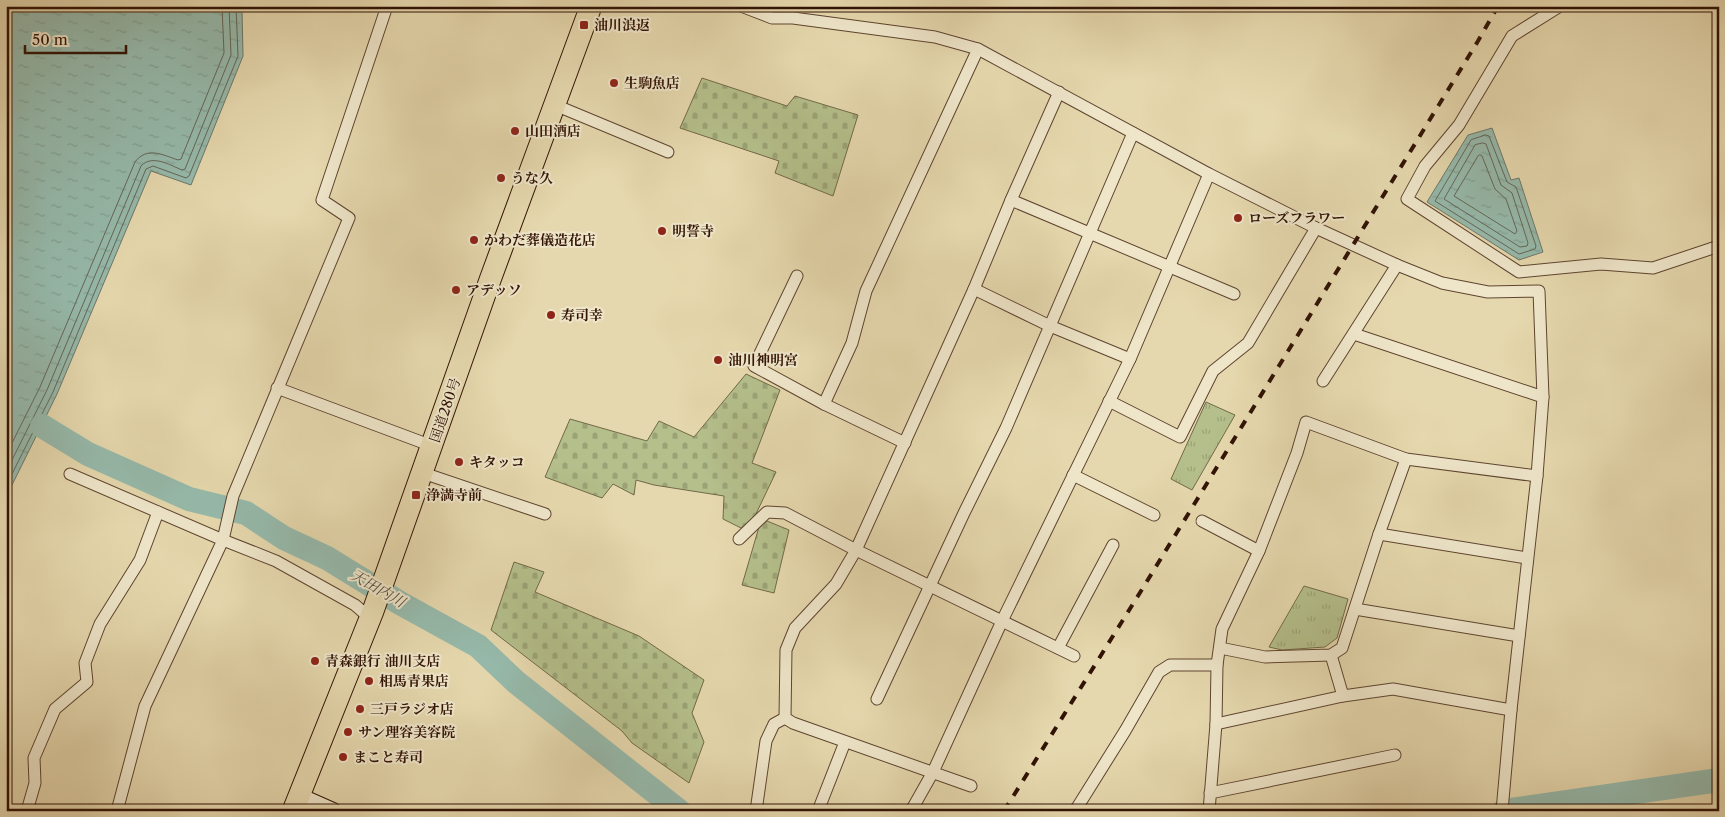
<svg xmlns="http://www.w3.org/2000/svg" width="1725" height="817" font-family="'Libre Caslon Text','Noto Serif JP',serif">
<defs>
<pattern id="grass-tufts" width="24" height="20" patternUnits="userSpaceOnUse" patternTransform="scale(1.25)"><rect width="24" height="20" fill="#b4bf8b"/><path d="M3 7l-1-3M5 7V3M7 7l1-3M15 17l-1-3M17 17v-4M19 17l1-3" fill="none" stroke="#9ba376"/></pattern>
<pattern id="cemetery-stones" width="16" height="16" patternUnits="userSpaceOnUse" patternTransform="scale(1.25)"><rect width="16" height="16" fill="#b4bf8b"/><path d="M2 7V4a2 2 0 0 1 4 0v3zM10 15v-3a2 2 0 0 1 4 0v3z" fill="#9ba376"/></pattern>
<pattern id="water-ripples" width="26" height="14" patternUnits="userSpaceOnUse" patternTransform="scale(1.25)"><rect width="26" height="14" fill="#96baac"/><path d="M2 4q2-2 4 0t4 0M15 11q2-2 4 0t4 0" fill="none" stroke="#829f92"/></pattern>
</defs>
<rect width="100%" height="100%" fill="#e6d8ae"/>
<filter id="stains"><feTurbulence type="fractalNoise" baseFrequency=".004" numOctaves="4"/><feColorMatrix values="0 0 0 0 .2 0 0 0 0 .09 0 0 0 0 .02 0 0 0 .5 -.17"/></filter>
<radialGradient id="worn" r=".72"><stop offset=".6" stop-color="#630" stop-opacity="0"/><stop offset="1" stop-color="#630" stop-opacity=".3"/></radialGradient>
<!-- grass -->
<g fill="url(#grass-tufts)" stroke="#726948">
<polygon points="1206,402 1235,415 1192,490 1171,479"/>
<polygon points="1304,586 1348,599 1337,638 1325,647 1282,650 1269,647"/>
</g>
<!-- cemetery -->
<g fill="url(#cemetery-stones)" stroke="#726948">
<polygon points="702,78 787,106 795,96 858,115 833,196 775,173 779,161 680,128"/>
<polygon points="746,374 780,390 752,463 776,472 754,518 741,528 723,519 724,496 654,485 636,480 634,495 613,484 602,498 545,477 570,419 647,441 659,421 694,437"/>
<polygon points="767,521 789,530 774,593 742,585 759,527"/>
<polygon points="514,562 544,572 535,592 639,636 704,680 692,713 704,742 689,783 632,743 622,731 491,630"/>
</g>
<!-- water -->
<g fill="url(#water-ripples)" stroke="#6e7769">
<polygon points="6,6 240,6 242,11 243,56 191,185 151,171 57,394 12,485 6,501"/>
<polygon points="1492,128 1511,180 1519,178 1543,252 1519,260 1427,202 1468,135"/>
</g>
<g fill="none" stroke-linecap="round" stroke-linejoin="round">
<!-- shore -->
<g stroke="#646658" stroke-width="1">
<polygon points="1486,135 1489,136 1507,182 1516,187 1536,246 1535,249 1519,254 1435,201 1471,140"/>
<polygon points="1483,143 1486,144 1501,185 1512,193 1528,243 1527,246 1520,247 1444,199 1475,145"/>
<polygon points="1480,155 1482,156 1495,189 1506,199 1517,231 1515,234 1454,196 1478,156"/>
<path d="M6,455L40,387L135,162C147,146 163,155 178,160L181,159L224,53L222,6"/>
<path d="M6,472L47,390L141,166C152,154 170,165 182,170L185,169L231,55L229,6"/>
<polyline points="6,486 53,392 146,169 153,166 186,178 189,176 238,56 236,6"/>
</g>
<!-- river -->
<g stroke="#96baac" stroke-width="24">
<polyline points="42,426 88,454 189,499 246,513 284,538 327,558 400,603 478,646 516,682 679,811"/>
<polyline points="1504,811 1719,780"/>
</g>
<defs>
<g id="street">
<polyline points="741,6 772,18 793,18 935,37 978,49 1209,174 1316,228 1397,265 1442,283 1488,292 1539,291 1543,397 1537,476 1511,710 1502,811"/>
<polyline points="1560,6 1512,36 1459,125 1425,166 1407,199 1519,272 1601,264 1653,268 1719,246"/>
<polyline points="555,105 668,152"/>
<polyline points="1011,200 1234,294"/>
<polyline points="797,276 754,366 824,404 905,443"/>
<polyline points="974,289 1050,326 1130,359"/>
<polyline points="1354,334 1543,397"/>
<polyline points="1323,381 1397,265"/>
<polyline points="277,388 432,446"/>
<polyline points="1109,401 1180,437 1213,371 1248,343 1316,228"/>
<polyline points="824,404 852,343 866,291 978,49"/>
<polyline points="423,473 545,514"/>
<polyline points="70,474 223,540 276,561 355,605 370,618"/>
<polyline points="1073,475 1154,515"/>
<polyline points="1202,521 1259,551"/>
<polyline points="1379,534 1527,558"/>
<polyline points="739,539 767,512 785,513 856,550 1074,656"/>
<polyline points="1355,609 1519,636"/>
<polyline points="1058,648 1113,545"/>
<polyline points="1220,648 1265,657 1331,655 1342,648 1379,534 1406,459"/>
<polyline points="1331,655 1343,696 1393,689 1511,710"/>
<polyline points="877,699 964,513 1006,428 1133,133"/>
<polyline points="1216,724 1343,696"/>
<polyline points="971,786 793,723 785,718 786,650 795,628 836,584 856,550 974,289 1011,200 1059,92"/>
<polyline points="1210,793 1395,755"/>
<polyline points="27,811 35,783 34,758 55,709 87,682 85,663 100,624 140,560 158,512"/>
<polyline points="117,811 145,706 223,540 233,496 349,218 322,200 387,6"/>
<polyline points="756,811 766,741 774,724 785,718"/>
<polyline points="818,811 845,742"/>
<polyline points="911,811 933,772 1002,621 1130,359 1209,174"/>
<polyline points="1075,811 1125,731 1159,672 1170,665 1217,665"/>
<polyline points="1209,811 1216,724 1217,665 1222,629 1259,551 1297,453 1306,422 1406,459 1537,476"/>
</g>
<polyline id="secondary" points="299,796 333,811"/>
<polyline id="highway" points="293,811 373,611 490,280 591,6"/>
</defs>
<!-- street casing -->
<use href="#street" stroke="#5e442f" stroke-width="13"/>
<!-- secondary casing -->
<use href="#secondary" stroke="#311305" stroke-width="18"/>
<!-- highway casing -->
<use href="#highway" stroke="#311305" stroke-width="23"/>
<!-- street -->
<use href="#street" stroke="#efe6ca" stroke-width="11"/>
<!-- secondary -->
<use href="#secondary" stroke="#efe6ca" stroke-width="16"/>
<!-- highway -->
<use href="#highway" stroke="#e6d8ae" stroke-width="21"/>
<!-- rail -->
<polyline stroke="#311305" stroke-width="4" stroke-dasharray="9 9" stroke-linecap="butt" points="1004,811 1141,591 1478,41 1498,6"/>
</g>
<!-- markers -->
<g fill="#8f2418" stroke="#efe6ca" stroke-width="2">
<rect x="579" y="20" width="10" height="10" rx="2.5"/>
<circle cx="614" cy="83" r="5"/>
<circle cx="515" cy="131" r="5"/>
<circle cx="501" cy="178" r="5"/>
<circle cx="1238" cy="218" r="5"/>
<circle cx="662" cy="231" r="5"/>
<circle cx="474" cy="240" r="5"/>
<circle cx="456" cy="290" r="5"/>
<circle cx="551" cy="315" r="5"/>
<circle cx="718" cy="360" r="5"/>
<circle cx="459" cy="462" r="5"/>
<rect x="411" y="490" width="10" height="10" rx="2.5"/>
<circle cx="315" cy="661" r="5"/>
<circle cx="369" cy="681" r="5"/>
<circle cx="360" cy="709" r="5"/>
<circle cx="348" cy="732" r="5"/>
<circle cx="343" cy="757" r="5"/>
</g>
<g text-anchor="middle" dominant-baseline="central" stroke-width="4" stroke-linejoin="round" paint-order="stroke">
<!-- poi labels -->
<g font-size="14" font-weight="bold" fill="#311305" stroke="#efe6ca" text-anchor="start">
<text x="594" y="25">油川浪返</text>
<text x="624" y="83">生駒魚店</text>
<text x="525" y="131">山田酒店</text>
<text x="511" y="178">うな久</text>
<text x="1248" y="218">ローズフラワー</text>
<text x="672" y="231">明誓寺</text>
<text x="484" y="240">かわだ葬儀造花店</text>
<text x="466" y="290">アデッソ</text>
<text x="561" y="315">寿司幸</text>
<text x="728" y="360">油川神明宮</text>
<text x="469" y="462">キタッコ</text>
<text x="426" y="495">浄満寺前</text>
<text x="325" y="661">青森銀行 油川支店</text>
<text x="379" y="681">相馬青果店</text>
<text x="370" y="709">三戸ラジオ店</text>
<text x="358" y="732">サン理容美容院</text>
<text x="353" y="757">まこと寿司</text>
</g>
<!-- street labels -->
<g font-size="14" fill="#311305" stroke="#efe6ca">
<text transform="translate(445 410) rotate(-71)">国道280号</text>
</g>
<!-- water labels -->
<g font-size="15" font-style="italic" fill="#544d3f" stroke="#efe6ca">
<text transform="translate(378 588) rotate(30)">天田内川</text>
</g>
</g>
<!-- margin -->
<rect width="1725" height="817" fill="none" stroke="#e6d8ae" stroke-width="25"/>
<rect x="8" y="8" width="1710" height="802" fill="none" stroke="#311305" stroke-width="2.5"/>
<rect x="12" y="12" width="1700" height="792" fill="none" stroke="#311305"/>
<!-- scale -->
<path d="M25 45v8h101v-8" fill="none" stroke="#311305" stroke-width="2.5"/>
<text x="32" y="45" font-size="15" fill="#311305" stroke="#efe6ca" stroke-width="4" paint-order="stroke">50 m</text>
<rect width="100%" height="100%" filter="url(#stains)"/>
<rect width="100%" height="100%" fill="url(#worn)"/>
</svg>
